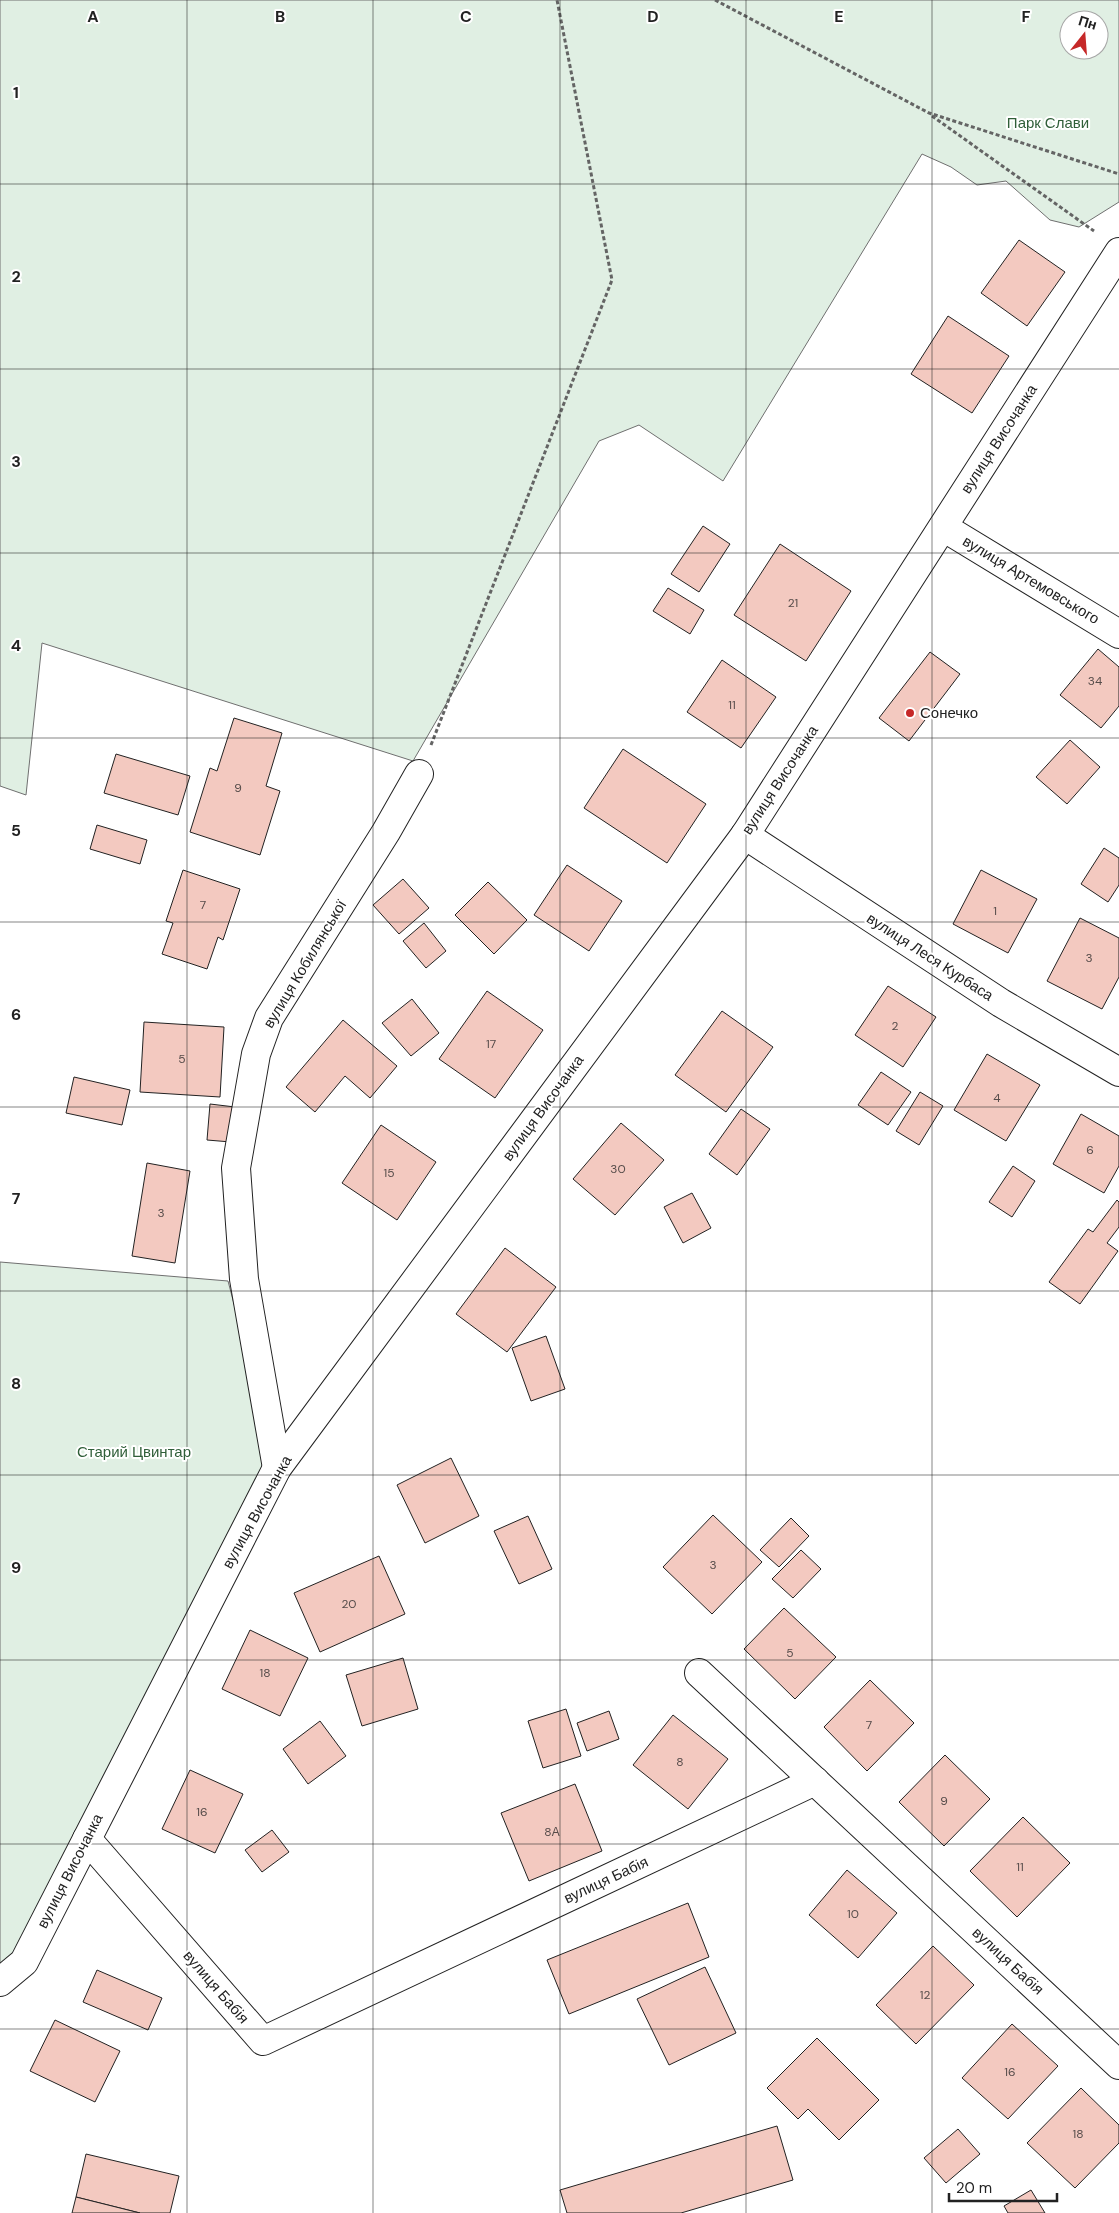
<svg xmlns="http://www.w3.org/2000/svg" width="1119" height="2213" font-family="'DM Sans',sans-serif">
<rect width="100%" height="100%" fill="#fff"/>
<!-- green -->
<g fill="#e0efe3" stroke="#6f6f6f" fill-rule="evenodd">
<path d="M0,0H1119V202L1079,227L1050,220L1006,181L977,185L951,167L922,154L723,481L639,425L599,441L413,761L42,643L26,795L0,786ZM1069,20H1099V50H1069Z"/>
<polygon points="0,1262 228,1281 277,1468 0,1982"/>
</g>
<!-- building -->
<g fill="#f3c9c0" stroke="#222">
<polygon points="1019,240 1065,272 1027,326 981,293"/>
<polygon points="948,316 1009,356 972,413 911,374"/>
<polygon points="703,526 730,544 699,592 671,574"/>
<polygon points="780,544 851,591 806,661 734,615"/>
<polygon points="668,588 704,610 690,634 653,611"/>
<polygon points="1098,649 1119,667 1119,706 1101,728 1060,695"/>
<polygon points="930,652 960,674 909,741 879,718"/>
<polygon points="722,660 776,697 741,748 687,712"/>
<polygon points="234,718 282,733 266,786 280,791 260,855 190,832 210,768 217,771"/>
<polygon points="1070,740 1100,767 1067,804 1036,777"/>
<polygon points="623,749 706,804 667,863 584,808"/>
<polygon points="116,754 190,776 178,815 104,793"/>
<polygon points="97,825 147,840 140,864 90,849"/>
<polygon points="1104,848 1119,858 1119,885 1108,902 1081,884"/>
<polygon points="567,865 622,901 589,951 534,915"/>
<polygon points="183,870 240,889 223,940 218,937 207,969 162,954 173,923 166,921"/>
<polygon points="981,870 1037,899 1008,953 953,924"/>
<polygon points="403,879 429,908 399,934 373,905"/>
<polygon points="488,882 527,920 494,954 455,915"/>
<polygon points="1080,918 1119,938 1119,977 1102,1009 1047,981"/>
<polygon points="424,923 446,951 426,968 403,941"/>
<polygon points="888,986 936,1017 903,1067 855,1035"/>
<polygon points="487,991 543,1030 495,1098 439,1059"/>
<polygon points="412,999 439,1033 411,1056 382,1023"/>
<polygon points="722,1011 773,1047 726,1112 675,1075"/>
<polygon points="343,1020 397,1066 370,1098 345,1076 315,1112 286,1087"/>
<polygon points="144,1022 224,1027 220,1097 140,1092"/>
<polygon points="987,1054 1040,1085 1006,1141 954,1110"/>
<polygon points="881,1072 911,1092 888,1125 858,1105"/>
<polygon points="74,1077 130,1090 122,1125 66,1113"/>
<polygon points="920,1092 943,1106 919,1145 896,1131"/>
<polygon points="210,1104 235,1107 231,1142 207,1140"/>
<polygon points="741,1109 770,1129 737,1175 709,1154"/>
<polygon points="1081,1114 1119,1136 1119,1166 1104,1193 1053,1164"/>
<polygon points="621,1123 664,1160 615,1215 573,1179"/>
<polygon points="381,1125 436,1162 397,1220 342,1183"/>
<polygon points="147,1163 190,1171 175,1263 132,1256"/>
<polygon points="1013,1166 1035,1181 1012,1217 989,1202"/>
<polygon points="692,1193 711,1228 683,1243 664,1207"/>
<polygon points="1117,1200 1119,1202 1119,1227 1107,1243 1118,1251 1080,1304 1049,1282 1088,1229 1093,1232"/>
<polygon points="505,1248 556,1287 507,1352 456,1314"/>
<polygon points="546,1336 565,1389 531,1401 512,1348"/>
<polygon points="451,1458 479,1516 425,1543 397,1485"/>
<polygon points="713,1515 762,1562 712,1614 663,1567"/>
<polygon points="528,1516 552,1569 519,1584 494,1531"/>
<polygon points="791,1518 809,1536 779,1567 760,1550"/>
<polygon points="801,1550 821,1569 793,1598 772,1579"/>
<polygon points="379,1556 405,1614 320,1652 294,1593"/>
<polygon points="784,1608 836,1657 795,1699 744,1649"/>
<polygon points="250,1630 308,1658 280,1716 222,1689"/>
<polygon points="403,1658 418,1709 362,1726 346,1675"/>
<polygon points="870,1680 914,1723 867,1771 824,1727"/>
<polygon points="566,1709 581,1756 543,1768 528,1721"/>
<polygon points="609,1711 619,1739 587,1751 577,1723"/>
<polygon points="673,1715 728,1759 688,1809 633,1765"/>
<polygon points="320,1721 346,1756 308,1784 283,1749"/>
<polygon points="945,1755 990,1799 944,1846 899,1802"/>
<polygon points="190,1770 243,1794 215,1853 162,1829"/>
<polygon points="575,1784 602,1851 529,1881 501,1813"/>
<polygon points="1023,1817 1070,1863 1017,1917 970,1871"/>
<polygon points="272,1830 289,1852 262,1872 245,1850"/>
<polygon points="847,1870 897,1913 858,1958 809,1915"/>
<polygon points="688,1903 709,1957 569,2014 547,1960"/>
<polygon points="933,1946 974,1985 916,2044 876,2005"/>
<polygon points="705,1967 736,2033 669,2065 637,1999"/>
<polygon points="97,1970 162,1998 148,2030 83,2002"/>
<polygon points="55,2020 120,2051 95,2102 30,2071"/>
<polygon points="1012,2024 1058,2066 1008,2119 962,2078"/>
<polygon points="817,2038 879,2100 839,2140 808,2109 798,2119 767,2088"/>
<polygon points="1081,2088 1119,2125 1119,2143 1075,2188 1027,2143"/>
<polygon points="777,2126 793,2180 681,2213 567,2213 560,2190"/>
<polygon points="958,2129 980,2154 946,2183 924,2158"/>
<polygon points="86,2154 179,2176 170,2213 140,2213 76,2197"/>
<polygon points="1031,2190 1045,2213 1008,2213 1004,2206"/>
<polygon points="76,2197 140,2213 72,2213"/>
</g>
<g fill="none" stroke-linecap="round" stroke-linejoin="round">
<defs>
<g id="minor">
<polyline points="943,527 1119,634"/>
<polyline points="745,835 1001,1003 1119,1072"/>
<polyline points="277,1468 244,1279 236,1168 256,1054 269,1018 386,832 419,774"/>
<polyline points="699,1673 1119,2065"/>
<polyline points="87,1839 263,2041 815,1781"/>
</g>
<polyline id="tertiary" points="0,1982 24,1962 277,1468 745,835 1119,252"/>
</defs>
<!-- minor casing -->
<use href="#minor" stroke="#222" stroke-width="30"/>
<!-- tertiary casing -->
<use href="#tertiary" stroke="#222" stroke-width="30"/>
<!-- path -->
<g stroke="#646464" stroke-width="3" stroke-dasharray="4 2.5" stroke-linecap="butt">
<polyline points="715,0 929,113 1119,174"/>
<polyline points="932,116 1094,231"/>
<polyline points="431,745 612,280 557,0"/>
</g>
<!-- minor -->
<use href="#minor" stroke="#fff" stroke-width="28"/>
<!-- tertiary -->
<use href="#tertiary" stroke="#fff" stroke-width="28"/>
</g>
<!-- grid -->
<path fill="none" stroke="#222" stroke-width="1" stroke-opacity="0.55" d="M187,0V2213M373,0V2213M560,0V2213M746,0V2213M932,0V2213M0,184H1119M0,369H1119M0,553H1119M0,738H1119M0,922H1119M0,1107H1119M0,1291H1119M0,1475H1119M0,1660H1119M0,1844H1119M0,2029H1119"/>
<!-- markers -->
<circle fill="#c62828" stroke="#fff" stroke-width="2" cx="910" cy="713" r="5"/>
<g text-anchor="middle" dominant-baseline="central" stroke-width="4" stroke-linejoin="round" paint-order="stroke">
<!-- number labels -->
<g font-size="12" fill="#564c4a">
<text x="793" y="603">21</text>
<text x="1095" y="681">34</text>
<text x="732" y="705">11</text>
<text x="238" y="788">9</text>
<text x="203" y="905">7</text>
<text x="995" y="911">1</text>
<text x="1089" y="958">3</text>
<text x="895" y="1026">2</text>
<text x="491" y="1044">17</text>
<text x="182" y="1059">5</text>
<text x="997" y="1098">4</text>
<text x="1090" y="1150">6</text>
<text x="618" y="1169">30</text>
<text x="389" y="1173">15</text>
<text x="161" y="1213">3</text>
<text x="713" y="1565">3</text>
<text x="349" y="1604">20</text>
<text x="790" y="1653">5</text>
<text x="265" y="1673">18</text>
<text x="869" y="1725">7</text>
<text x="680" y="1762">8</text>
<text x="944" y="1801">9</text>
<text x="202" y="1812">16</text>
<text x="552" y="1832">8А</text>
<text x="1020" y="1867">11</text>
<text x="853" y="1914">10</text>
<text x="925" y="1995">12</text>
<text x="1010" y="2072">16</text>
<text x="1078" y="2134">18</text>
</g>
<!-- park labels -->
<g font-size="15" fill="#2f5e38" stroke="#fff">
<text x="1048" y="123">Парк Слави</text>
<text x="134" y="1452">Старий Цвинтар</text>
</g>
<!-- street labels -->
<g font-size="15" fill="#222" stroke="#fff">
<text transform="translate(999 439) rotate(-57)">вулиця Височанка</text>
<text transform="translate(1031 580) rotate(31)">вулиця Артемовського</text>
<text transform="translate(780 780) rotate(-57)">вулиця Височанка</text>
<text transform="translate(930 957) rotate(33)">вулиця Леся Курбаса</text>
<text transform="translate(305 964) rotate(-59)">вулиця Кобилянської</text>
<text transform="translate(543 1108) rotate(-54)">вулиця Височанка</text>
<text transform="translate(257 1512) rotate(-61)">вулиця Височанка</text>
<text transform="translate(70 1871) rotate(-63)">вулиця Височанка</text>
<text transform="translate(606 1880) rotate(-25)">вулиця Бабія</text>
<text transform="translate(1008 1961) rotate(43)">вулиця Бабія</text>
<text transform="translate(216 1987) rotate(49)">вулиця Бабія</text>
</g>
<!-- poi labels -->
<g font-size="15" fill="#222" stroke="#fff" text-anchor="start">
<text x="920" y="713">Сонечко</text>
</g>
</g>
<g font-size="16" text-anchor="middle" font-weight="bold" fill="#222" stroke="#fff" stroke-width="4" stroke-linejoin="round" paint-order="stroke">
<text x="93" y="22">A</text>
<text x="280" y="22">B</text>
<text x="466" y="22">C</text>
<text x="653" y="22">D</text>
<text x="839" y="22">E</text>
<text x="1026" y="22">F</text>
<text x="16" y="98">1</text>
<text x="16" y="282">2</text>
<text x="16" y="467">3</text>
<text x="16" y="651">4</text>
<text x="16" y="836">5</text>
<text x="16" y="1020">6</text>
<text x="16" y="1204">7</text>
<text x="16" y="1389">8</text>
<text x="16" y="1573">9</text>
</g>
<!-- north arrow -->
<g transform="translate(1084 35) rotate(17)"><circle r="24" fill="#ffffff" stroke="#a7a7a7"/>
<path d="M0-4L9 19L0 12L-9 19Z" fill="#c62828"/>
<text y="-8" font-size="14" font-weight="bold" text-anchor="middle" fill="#222222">Пн</text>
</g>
<!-- scale -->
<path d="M949 2193v8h108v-8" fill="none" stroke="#222222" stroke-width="2.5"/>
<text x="956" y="2193" font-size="15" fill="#222222" stroke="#ffffff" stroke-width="4" paint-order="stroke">20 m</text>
</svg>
